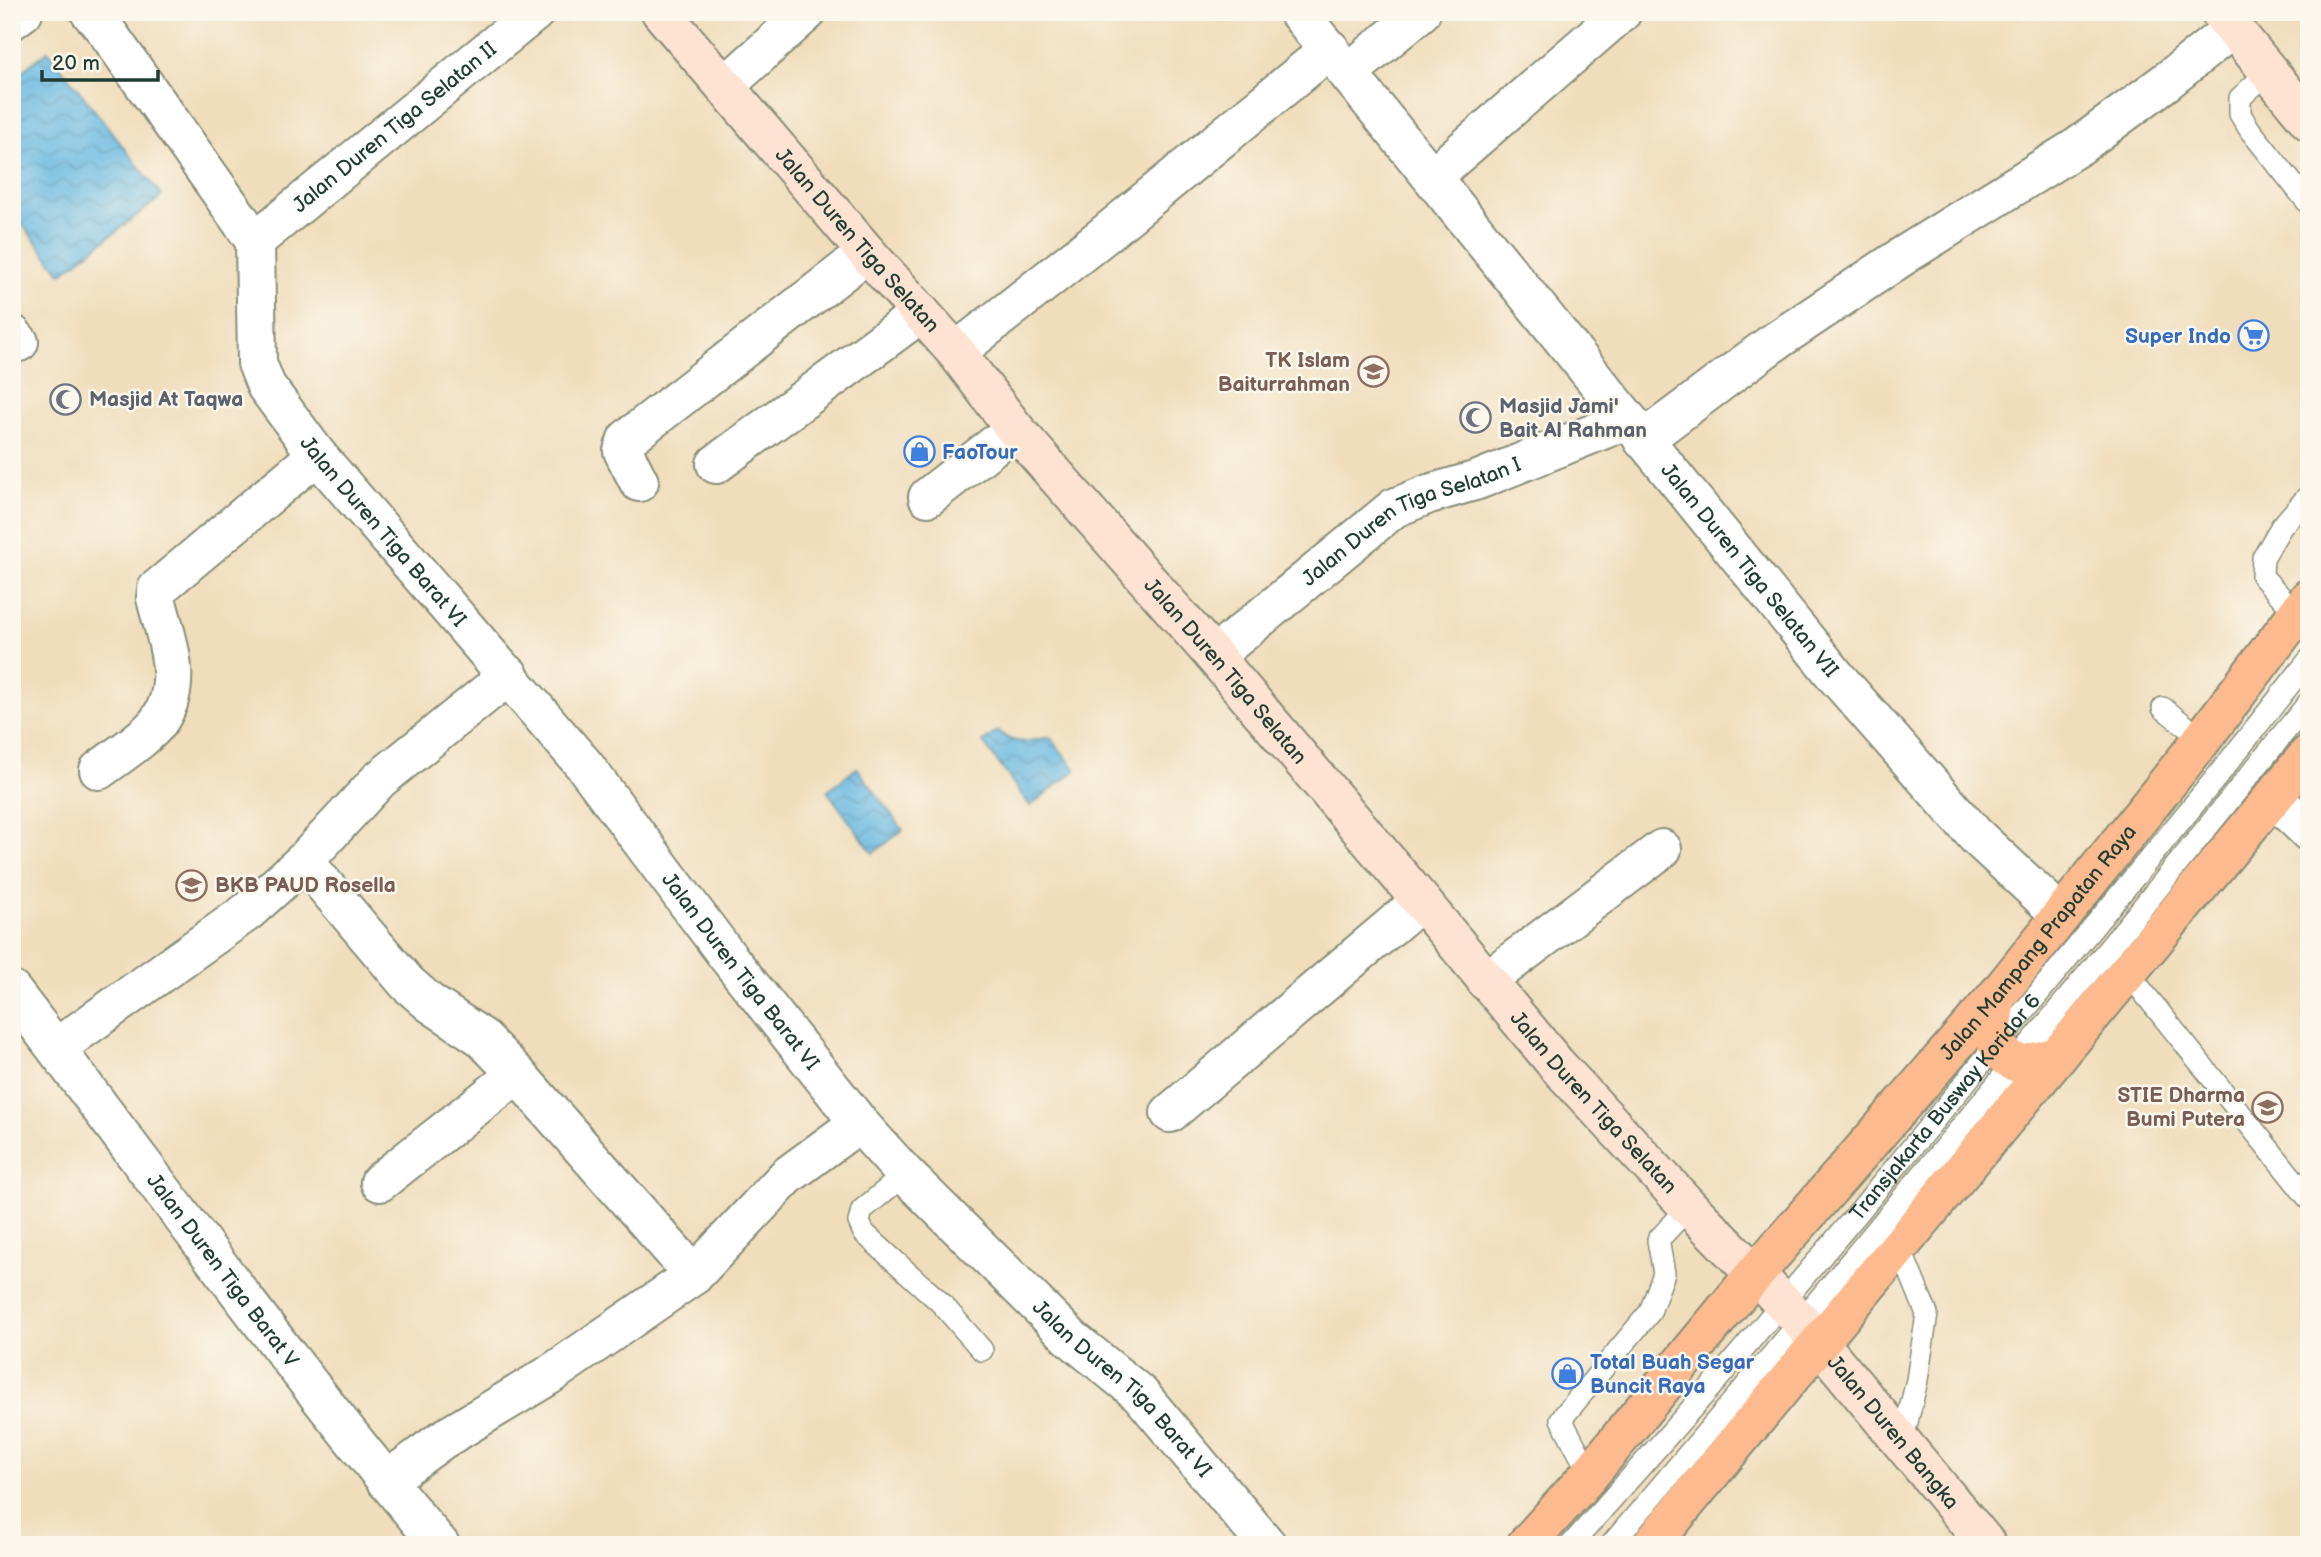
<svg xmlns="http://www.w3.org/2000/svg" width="2321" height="1557" font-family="'Balsamiq Sans',sans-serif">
<defs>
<pattern id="water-waves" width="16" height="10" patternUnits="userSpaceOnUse" patternTransform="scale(1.75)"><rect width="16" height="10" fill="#65b7e1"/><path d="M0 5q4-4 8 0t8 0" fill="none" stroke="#5396b7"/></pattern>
</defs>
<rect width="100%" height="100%" fill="#fbf7ec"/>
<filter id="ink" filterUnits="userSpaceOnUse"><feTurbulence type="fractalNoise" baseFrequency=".0143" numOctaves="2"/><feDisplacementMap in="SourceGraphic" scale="14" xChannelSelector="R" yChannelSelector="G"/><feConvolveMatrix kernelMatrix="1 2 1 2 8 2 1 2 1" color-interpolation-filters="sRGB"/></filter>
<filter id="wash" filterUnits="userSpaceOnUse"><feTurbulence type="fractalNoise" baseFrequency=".00686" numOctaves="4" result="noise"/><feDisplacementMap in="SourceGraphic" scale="28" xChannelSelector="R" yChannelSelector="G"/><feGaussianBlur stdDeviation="1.57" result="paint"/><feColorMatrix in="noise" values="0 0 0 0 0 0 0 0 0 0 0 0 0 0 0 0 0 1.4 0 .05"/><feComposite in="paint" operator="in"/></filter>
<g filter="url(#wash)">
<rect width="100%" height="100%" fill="#f0ddbb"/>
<!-- water -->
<g fill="url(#water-waves)" stroke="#427a8a" stroke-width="2">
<polygon points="48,51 162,196 61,274 12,211 12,79"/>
<path d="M998,731C1012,747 1031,741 1050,737L1076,770L1030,806L983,742Z"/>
<polygon points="857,768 903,830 873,853 827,791"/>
</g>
</g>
<g filter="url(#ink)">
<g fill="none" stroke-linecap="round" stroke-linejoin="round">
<defs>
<g id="lane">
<polyline points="2269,71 2240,98 2240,114 2250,130 2309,204"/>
<polyline points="2300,610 2284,600 2262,576 2263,558 2281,527 2309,495"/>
<polyline points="2163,708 2193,732 2200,742"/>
<polyline points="2128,973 2309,1199"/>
<polyline points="905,1174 862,1210 859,1222 864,1233 941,1303 982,1350"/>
<polyline points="1900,1248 1927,1314 1917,1380 1902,1443"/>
<polyline points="1590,1474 1561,1419 1650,1312 1664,1273 1658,1240 1689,1207"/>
<path id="s1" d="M1571,1545L1717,1380L1857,1214L2215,779L2309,660"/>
<polyline points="1611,1545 1801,1321 2128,925 2309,702"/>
</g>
<g id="street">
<path id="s2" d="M90,12L105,29L255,241L257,363L266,386L317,455L585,766L728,957L859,1123L905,1174L1072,1339L1140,1394L1267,1545"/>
<path id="s3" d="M1298,12L1838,679L1976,836L2061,915"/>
<polyline points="12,20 23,12"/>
<polyline points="1348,73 1421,12"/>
<polyline points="725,86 807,12"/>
<polyline points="1433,176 1622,12"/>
<path id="s4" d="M255,241L535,12"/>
<polyline points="12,334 19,342"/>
<polyline points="956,352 1103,236 1330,49"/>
<polyline points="1643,440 1770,345 1906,254 2079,146 2167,81 2233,28"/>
<polyline points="716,464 921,313"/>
<polyline points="639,482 623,451 627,439 867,253"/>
<polyline points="928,497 1015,429"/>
<path id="s5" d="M1214,656L1394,508L1429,494L1478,480L1627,420"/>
<path d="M99,770C115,758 147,737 158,722C186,684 166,639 156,598L157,589L317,455"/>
<polyline points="2274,798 2309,832"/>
<polyline points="304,861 407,983 430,1003 481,1037 517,1074 694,1275"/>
<polyline points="1486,981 1662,849"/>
<path id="s6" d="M12,991C154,1176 289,1367 440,1545"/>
<polyline points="56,1048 247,912 304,861 379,780 509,675"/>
<polyline points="1170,1113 1421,901"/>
<polyline points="380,1182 517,1074"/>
<polyline points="386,1481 442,1440 548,1376 694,1275 787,1176 859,1123"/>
</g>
<g id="secondary">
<path id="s7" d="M661,12L867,253L956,352L1015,429L1214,656L1421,901L1556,1064L1689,1207L1801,1321L1987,1545"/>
<polyline points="2220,12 2309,121"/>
</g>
<g id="primary">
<polyline points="1996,997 1991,1032 2003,1054 2014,1062 2027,1064 2058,1056"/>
<path id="s8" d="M1526,1545L1590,1474L1754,1275L1996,997L2200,742L2309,598"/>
<polyline points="1651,1545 2309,754"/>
</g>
</defs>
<!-- lane casing -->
<use href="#lane" stroke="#888d78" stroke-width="24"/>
<!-- street casing -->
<use href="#street" stroke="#888d78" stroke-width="42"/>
<!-- secondary casing -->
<use href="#secondary" stroke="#888d78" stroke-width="42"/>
<!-- primary casing -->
<use href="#primary" stroke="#888d78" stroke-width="42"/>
<!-- lane -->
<use href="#lane" stroke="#fff" stroke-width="21"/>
<!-- street -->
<use href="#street" stroke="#fff" stroke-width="38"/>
<!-- secondary -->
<use href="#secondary" stroke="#fee3d2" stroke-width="38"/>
<!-- primary -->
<use href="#primary" stroke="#fcba8e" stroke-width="38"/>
</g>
</g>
<!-- icons -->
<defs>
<symbol id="supermarket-ring" viewBox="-11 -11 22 22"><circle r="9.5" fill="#fbf7ec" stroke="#3f7fe0" stroke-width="1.5"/><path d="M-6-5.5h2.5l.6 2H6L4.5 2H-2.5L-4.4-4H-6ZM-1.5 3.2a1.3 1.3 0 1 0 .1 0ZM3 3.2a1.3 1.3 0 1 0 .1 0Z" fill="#3f7fe0"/></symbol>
<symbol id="school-ring" viewBox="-11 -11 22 22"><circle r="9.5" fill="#fbf7ec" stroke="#8d6e63" stroke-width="1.5"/><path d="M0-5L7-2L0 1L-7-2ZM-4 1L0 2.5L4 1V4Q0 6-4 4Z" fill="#8d6e63"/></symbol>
<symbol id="mosque-ring" viewBox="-11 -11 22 22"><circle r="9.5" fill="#fbf7ec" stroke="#6b7280" stroke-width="1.5"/><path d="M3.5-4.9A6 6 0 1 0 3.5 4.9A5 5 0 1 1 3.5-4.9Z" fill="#6b7280"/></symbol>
<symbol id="shop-ring" viewBox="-11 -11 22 22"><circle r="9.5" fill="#fbf7ec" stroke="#3f7fe0" stroke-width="1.5"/><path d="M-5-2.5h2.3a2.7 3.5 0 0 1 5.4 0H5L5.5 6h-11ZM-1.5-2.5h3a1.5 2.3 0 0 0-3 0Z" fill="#3f7fe0"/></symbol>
<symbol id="university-ring" viewBox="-11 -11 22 22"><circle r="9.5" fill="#fbf7ec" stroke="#8d6e63" stroke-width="1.5"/><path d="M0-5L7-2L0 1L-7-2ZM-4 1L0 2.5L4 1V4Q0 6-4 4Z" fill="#8d6e63"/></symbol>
</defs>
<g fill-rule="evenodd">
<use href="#supermarket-ring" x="2236" y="318" width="35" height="35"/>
<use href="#school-ring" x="1356" y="354" width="35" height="35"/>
<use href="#mosque-ring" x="48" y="382" width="35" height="35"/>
<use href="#mosque-ring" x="1458" y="400" width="35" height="35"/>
<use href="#shop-ring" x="902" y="434" width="35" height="35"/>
<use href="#school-ring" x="174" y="868" width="35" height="35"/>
<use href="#university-ring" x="2250" y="1090" width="35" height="35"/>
<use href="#shop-ring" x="1550" y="1356" width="35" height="35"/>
</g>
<g text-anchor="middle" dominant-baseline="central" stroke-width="5" stroke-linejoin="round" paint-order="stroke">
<!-- street labels -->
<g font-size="21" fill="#1f3d34" stroke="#fbf7ec">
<text stroke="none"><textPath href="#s4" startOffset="180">Jalan Duren Tiga Selatan II</textPath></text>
<text stroke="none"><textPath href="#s7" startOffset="301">Jalan Duren Tiga Selatan</textPath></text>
<text stroke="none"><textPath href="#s5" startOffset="242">Jalan Duren Tiga Selatan I</textPath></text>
<text stroke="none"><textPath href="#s2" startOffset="616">Jalan Duren Tiga Barat VI</textPath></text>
<text stroke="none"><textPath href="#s3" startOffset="718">Jalan Duren Tiga Selatan VII</textPath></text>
<text stroke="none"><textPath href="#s7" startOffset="868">Jalan Duren Tiga Selatan</textPath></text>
<text stroke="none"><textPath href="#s8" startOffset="791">Jalan Mampang Prapatan Raya</textPath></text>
<text stroke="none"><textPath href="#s2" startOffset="1183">Jalan Duren Tiga Barat VI</textPath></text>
<text stroke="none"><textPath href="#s7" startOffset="1435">Jalan Duren Tiga Selatan</textPath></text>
<text stroke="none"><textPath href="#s1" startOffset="576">Transjakarta Busway Koridor 6</textPath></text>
<text stroke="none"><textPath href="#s6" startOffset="350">Jalan Duren Tiga Barat V</textPath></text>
<text stroke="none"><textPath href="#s2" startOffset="1750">Jalan Duren Tiga Barat VI</textPath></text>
<text stroke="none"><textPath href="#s7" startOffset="1881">Jalan Duren Bangka</textPath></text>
</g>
<!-- shop labels -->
<g font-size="21" font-weight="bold" fill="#366cbe" stroke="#fbf7ec" text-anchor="start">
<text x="2231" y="336" text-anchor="end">Super Indo</text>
<text x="942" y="452">FaoTour</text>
<text x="1590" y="1362">Total Buah Segar<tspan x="1590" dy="24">Buncit Raya</tspan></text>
</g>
<!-- education labels -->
<g font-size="21" font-weight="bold" fill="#785e54" stroke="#fbf7ec" text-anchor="end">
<text x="1350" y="360">TK Islam<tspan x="1350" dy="24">Baiturrahman</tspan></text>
<text x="215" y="885" text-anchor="start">BKB PAUD Rosella</text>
<text x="2245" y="1095">STIE Dharma<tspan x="2245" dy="24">Bumi Putera</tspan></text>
</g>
<!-- worship labels -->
<g font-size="21" font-weight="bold" fill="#5b616d" stroke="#fbf7ec" text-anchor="start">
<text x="89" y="399">Masjid At Taqwa</text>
<text x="1499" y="406">Masjid Jami'<tspan x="1499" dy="24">Bait Al Rahman</tspan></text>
</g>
</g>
<!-- margin -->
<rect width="2321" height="1557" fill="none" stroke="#fbf7ec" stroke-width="42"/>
<!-- scale -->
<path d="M42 70v10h116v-10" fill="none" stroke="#1f3d34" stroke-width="3.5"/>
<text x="52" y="70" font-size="21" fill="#1f3d34" stroke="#fbf7ec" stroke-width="5" paint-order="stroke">20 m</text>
</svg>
